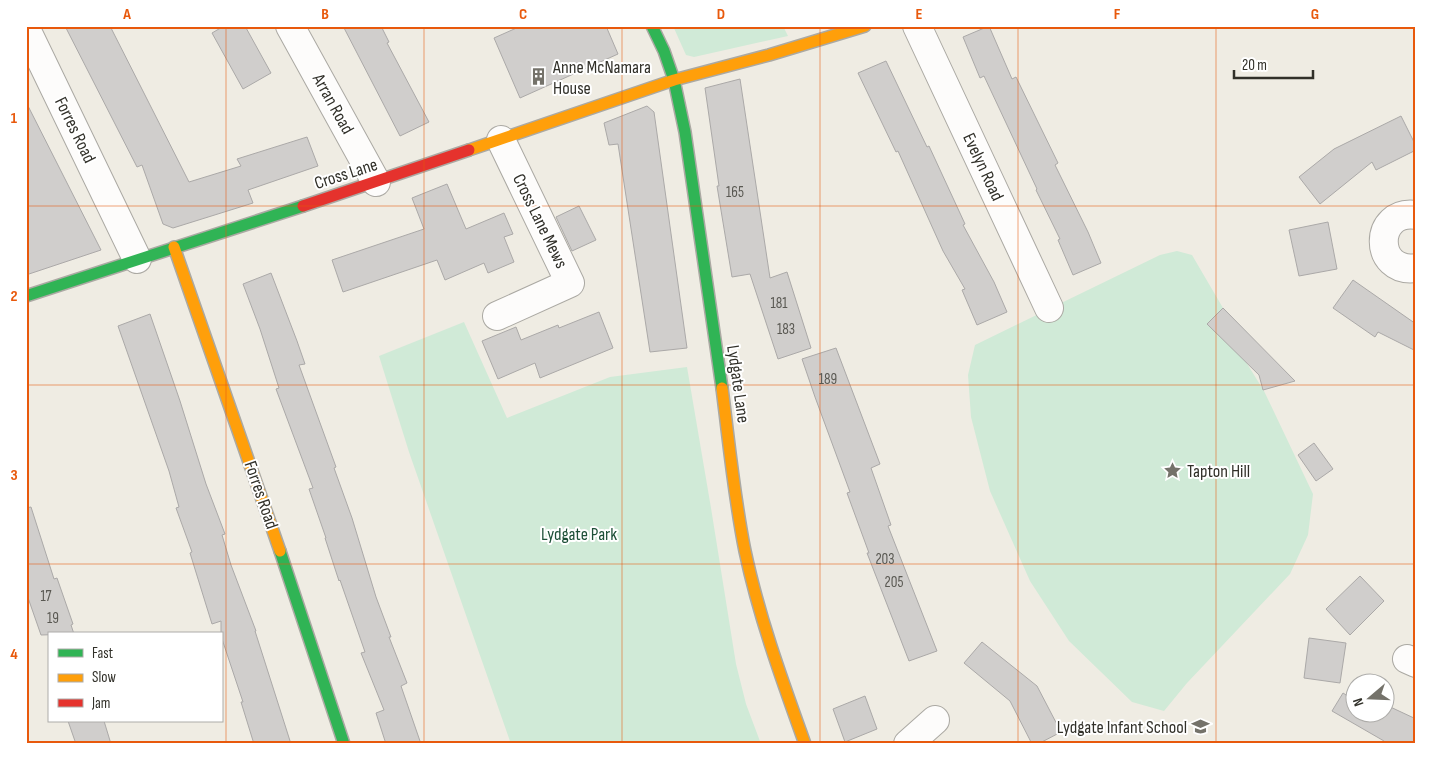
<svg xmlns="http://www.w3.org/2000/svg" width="1442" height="770" font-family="'Sofia Sans Condensed',sans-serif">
<rect width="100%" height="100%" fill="#efece3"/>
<!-- green -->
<g fill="#d0ead7">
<polygon points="673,26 783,26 788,36 694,57 686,55"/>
<polygon points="1177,251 1192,255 1223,308 1261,347 1246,362 1264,391 1313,494 1308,535 1290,574 1187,683 1164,711 1132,702 1069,641 1030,581 990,491 971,417 968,375 975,345 1160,255"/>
<polygon points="464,322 507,418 610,377 687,367 711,508 736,664 746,704 761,744 511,744 409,452 379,356"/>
</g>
<!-- building -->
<g fill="#d0cecc" stroke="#aba9a8">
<polygon points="65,26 110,26 189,182 241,166 237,159 307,137 318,166 248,190 253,203 173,228 163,224 142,165 137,167"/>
<polygon points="224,26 245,26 271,73 243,89 212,33"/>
<polygon points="343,26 381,26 389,42 387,43 429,122 400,136"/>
<polygon points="521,26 606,26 618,54 520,98 494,38"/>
<polygon points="989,26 1012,79 1016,77 1058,163 1055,165 1088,232 1101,263 1073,275 1058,240 1060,239 1036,190 1037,189 984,76 980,78 963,37"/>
<polygon points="886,61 927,147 929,146 965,224 963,225 994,282 1007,312 977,325 962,290 965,289 943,251 898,151 896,152 858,73"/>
<polygon points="740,79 770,278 787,272 811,348 778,359 750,274 732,277 717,186 719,186 705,88"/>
<polygon points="26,102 101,250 26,275"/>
<polygon points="647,106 654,112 687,348 650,352 618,144 609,145 604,123"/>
<polygon points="1401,116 1416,146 1416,150 1376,170 1372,162 1320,204 1299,177 1334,149"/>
<polygon points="447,184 466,229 504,213 513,234 504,237 514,262 488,273 484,263 445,280 437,260 343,292 332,260 424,229 412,198"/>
<polygon points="579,206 596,240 572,251 556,217"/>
<polygon points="1328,222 1337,269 1299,276 1289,230"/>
<polygon points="271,273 297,341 305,364 299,365 336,467 334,468 352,518 376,597 391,637 389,637 407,683 401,686 421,744 386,744 376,713 384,710 361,653 365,652 340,580 339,581 325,538 326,538 309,489 313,488 276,389 279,388 260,329 243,284"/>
<polygon points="1353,280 1416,324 1416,351 1378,332 1375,337 1333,308"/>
<polygon points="1223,308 1295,381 1263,390 1259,375 1207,324"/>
<polygon points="599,312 613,348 540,378 535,363 498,379 482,341 516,327 521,340 558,325 559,328"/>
<polygon points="150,314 180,401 206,484 225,534 222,535 231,565 256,631 255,631 291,744 254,744 241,702 243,702 221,636 221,621 212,624 207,608 190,553 192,552 176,508 179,507 169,471 118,326"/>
<polygon points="836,348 880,464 871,468 891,525 888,526 937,651 909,661 867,553 869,553 847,493 850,492 815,397 802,359"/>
<polygon points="1314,443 1333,469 1316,481 1298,455"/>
<polygon points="31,507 54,579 57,578 73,624 71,625 74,634 41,635 26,592 26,508"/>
<polygon points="1360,576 1384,601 1350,635 1326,609"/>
<polygon points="1309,638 1346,643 1340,683 1304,678"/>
<polygon points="982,642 1037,686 1061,732 1038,744 1032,744 1010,701 964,663"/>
<polygon points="1343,693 1354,700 1354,712 1376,712 1384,717 1384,704 1416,719 1416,744 1384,744 1384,741 1332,711"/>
<polygon points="865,696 877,729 845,742 833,709"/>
<polygon points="68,721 104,721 111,744 76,744"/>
</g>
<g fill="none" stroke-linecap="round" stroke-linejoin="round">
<defs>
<g id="street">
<polyline points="290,26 376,182"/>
<polyline points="917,26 1049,308"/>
<polyline points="26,29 137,259"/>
<path d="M1416,215C1373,209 1373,274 1416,268"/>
<polyline points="497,316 570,283 501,140"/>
<polyline points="1407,659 1416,663"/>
<polyline points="908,744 935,720"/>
</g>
<g id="fast">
<polyline points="652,26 664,51 674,80 685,132 722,388"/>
<polyline points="26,296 303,206"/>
<polyline points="280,551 344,744"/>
</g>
<g id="slow">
<polyline points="469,150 674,80 769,55 865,26"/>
<polyline points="174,247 280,551"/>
<path d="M722,388C729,442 734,497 745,551C759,617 782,680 805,744"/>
</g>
<polyline id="jam" points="303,206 469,150"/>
</defs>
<!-- street casing -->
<use href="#street" stroke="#aba9a3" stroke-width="30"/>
<!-- fast casing -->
<use href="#fast" stroke="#aba9a3" stroke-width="14"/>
<!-- slow casing -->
<use href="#slow" stroke="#aba9a3" stroke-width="14"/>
<!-- jam casing -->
<use href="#jam" stroke="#aba9a3" stroke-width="14"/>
<!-- street -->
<use href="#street" stroke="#fdfcfb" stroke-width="28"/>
<!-- fast -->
<use href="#fast" stroke="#30b455" stroke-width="11"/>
<!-- slow -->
<use href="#slow" stroke="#ff9f0a" stroke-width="11"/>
<!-- jam -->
<use href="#jam" stroke="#e5322d" stroke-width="11"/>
</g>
<!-- grid -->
<path fill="none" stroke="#e8590c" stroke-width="1" stroke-opacity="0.55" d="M226,26V744M424,26V744M622,26V744M820,26V744M1018,26V744M1216,26V744M26,206H1416M26,385H1416M26,564H1416"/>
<!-- icons -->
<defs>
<symbol id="building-bare" viewBox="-9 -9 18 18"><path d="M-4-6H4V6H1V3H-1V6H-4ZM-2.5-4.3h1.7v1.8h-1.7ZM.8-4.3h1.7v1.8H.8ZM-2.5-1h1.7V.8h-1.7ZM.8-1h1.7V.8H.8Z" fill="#74726a" stroke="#fff" stroke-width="2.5" paint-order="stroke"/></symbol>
<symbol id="sight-bare" viewBox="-9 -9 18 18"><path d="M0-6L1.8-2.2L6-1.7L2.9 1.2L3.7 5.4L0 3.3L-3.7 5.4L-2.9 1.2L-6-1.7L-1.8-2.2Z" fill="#74726a" stroke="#fff" stroke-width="2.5" paint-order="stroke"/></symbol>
<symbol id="school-bare" viewBox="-9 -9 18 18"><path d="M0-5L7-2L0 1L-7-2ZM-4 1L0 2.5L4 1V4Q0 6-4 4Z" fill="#74726a" stroke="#fff" stroke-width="2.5" paint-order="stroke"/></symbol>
</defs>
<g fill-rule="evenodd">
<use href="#building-bare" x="526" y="64" width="25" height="25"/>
<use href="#sight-bare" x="1160" y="458" width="25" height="25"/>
<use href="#school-bare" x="1188" y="714" width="25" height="25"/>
</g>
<g text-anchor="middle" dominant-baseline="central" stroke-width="4" stroke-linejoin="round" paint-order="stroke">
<!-- number labels -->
<g font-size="15" fill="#595852">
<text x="735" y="192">165</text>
<text x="779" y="303">181</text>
<text x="786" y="329">183</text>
<text x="828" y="379">189</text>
<text x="885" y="559">203</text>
<text x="894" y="582">205</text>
<text x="46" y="596">17</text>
<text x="53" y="618">19</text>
</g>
<!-- poi labels -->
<g font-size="18" fill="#313029" stroke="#fff" text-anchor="start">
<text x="553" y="67">Anne McNamara<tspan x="553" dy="21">House</tspan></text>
<text x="1187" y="471">Tapton Hill</text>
<text x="1187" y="727" text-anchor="end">Lydgate Infant School</text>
</g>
<!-- street labels -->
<g font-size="18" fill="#313029" stroke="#fff">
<text transform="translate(333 104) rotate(61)">Arran Road</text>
<text transform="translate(75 130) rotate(64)">Forres Road</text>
<text transform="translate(983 167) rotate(65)">Evelyn Road</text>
<text transform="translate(346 174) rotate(-18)">Cross Lane</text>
<text transform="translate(540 221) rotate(64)">Cross Lane Mews</text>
<text transform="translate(738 384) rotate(82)">Lydgate Lane</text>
<text transform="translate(261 495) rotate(71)">Forres Road</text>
</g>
<!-- park labels -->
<g font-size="18" fill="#1e5038" stroke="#fff">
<text x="579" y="534">Lydgate Park</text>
</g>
</g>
<!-- border -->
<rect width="1442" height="770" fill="none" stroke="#ffffff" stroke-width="55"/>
<!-- legend -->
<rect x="48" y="632" width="175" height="90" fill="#ffffff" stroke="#adaca9"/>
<rect x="58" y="649" width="25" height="8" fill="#30b455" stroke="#adaca9"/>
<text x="92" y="658" font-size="15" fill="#313029">Fast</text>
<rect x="58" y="674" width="25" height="8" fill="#ff9f0a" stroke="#adaca9"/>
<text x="92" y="682" font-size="15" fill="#313029">Slow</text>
<rect x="58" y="699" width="25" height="8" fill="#e5322d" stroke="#adaca9"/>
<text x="92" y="708" font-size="15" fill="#313029">Jam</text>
<!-- north arrow -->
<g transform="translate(1370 698) rotate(251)"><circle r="24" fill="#ffffff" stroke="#adaca9"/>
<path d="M0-4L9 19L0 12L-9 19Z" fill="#74726a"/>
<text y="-8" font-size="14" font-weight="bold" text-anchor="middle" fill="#313029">N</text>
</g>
<!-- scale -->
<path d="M1234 70v8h79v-8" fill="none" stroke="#313029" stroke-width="2.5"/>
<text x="1242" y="70" font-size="15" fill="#313029" stroke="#ffffff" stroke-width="4" paint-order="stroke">20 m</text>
<rect x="28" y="28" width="1386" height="714" fill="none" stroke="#e8590c" stroke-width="2"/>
<g font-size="16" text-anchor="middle" font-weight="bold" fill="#e8590c">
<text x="127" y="19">A</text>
<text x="325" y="19">B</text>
<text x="523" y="19">C</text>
<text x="721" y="19">D</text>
<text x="919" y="19">E</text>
<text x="1117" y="19">F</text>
<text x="1315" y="19">G</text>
<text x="14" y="123">1</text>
<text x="14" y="301">2</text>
<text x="14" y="480">3</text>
<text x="14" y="659">4</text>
</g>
</svg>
